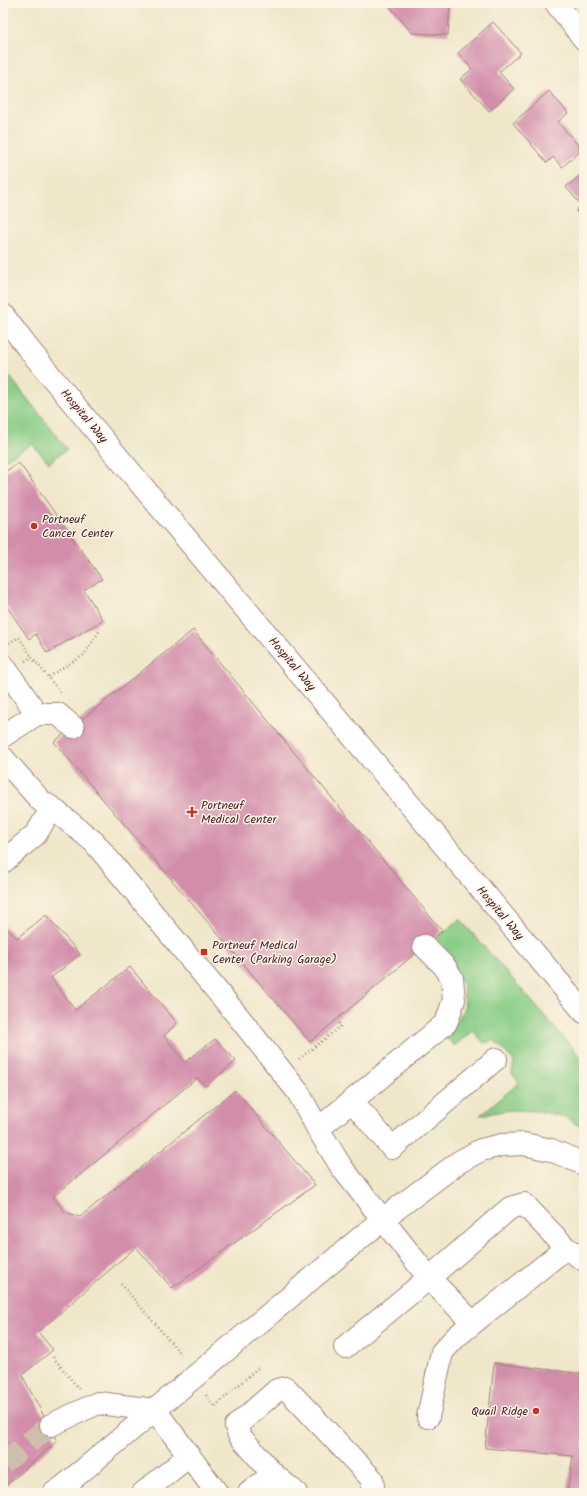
<svg xmlns="http://www.w3.org/2000/svg" width="587" height="1496" font-family="Kalam,sans-serif">
<rect width="100%" height="100%" fill="#fcf5e5"/>
<filter id="ink" filterUnits="userSpaceOnUse"><feTurbulence type="fractalNoise" baseFrequency=".025" numOctaves="2"/><feDisplacementMap in="SourceGraphic" scale="8" xChannelSelector="R" yChannelSelector="G"/><feConvolveMatrix kernelMatrix="1 2 1 2 8 2 1 2 1" color-interpolation-filters="sRGB"/></filter>
<filter id="wash" filterUnits="userSpaceOnUse"><feTurbulence type="fractalNoise" baseFrequency=".012" numOctaves="4" result="noise"/><feDisplacementMap in="SourceGraphic" scale="16" xChannelSelector="R" yChannelSelector="G"/><feGaussianBlur stdDeviation="0.9" result="paint"/><feColorMatrix in="noise" values="0 0 0 0 0 0 0 0 0 0 0 0 0 0 0 0 0 1.4 0 .05"/><feComposite in="paint" operator="in"/></filter>
<g filter="url(#wash)">
<rect width="100%" height="100%" fill="#f0e7ca"/>
<!-- green -->
<g fill="#8acd87" stroke="#6a7659">
<polygon points="3,368 67,449 49,463 32,444 3,461"/>
<polygon points="460,919 584,1061 584,1129 565,1117 539,1111 510,1110 480,1115 519,1083 512,1073 514,1061 494,1040 484,1043 473,1031 454,1046 446,1037 458,1020 465,1006 463,985 431,943"/>
</g>
<g id="blocks">
<!-- building -->
<g fill="#d28dab">
<polygon points="387,3 450,3 448,35 412,33"/>
<polygon points="493,22 521,53 499,72 514,89 489,111 460,79 472,69 458,53"/>
<polygon points="549,91 568,113 558,122 582,150 562,167 553,157 547,163 513,123"/>
<polygon points="584,172 584,220 576,211 582,206 566,187"/>
<polygon points="19,463 102,579 84,590 103,620 47,653 36,634 29,639 3,601 3,473"/>
<polygon points="193,630 442,931 310,1042 54,742"/>
<polygon points="46,915 80,954 51,978 75,1010 130,967 177,1023 164,1036 185,1062 215,1039 236,1061 206,1086 197,1078 53,1197 65,1212 80,1217 235,1090 315,1185 172,1288 136,1247 38,1332 53,1350 22,1375 57,1441 3,1488 3,925 17,938"/>
<polygon points="494,1363 584,1374 584,1493 567,1493 573,1456 485,1448"/>
</g>
</g>
</g>
<g filter="url(#ink)">
<use href="#blocks" fill-opacity="0" stroke="#9d837a" stroke-width="1"/>
<g fill="none" stroke-linecap="round" stroke-linejoin="round">
<!-- minor-tunnel -->
<polyline stroke="#cfbfaa" stroke-width="22" stroke-dasharray="22 11" stroke-linecap="butt" points="3,1463 51,1425"/>
<defs>
<g id="minor">
<polyline points="556,3 584,39"/>
<polyline points="3,315 27,347 91,425 584,1012"/>
<polyline points="3,665 37,714 3,736"/>
<polyline points="37,714 58,714 73,727"/>
<polyline points="3,758 41,801 52,808 94,842 241,1020 298,1092 318,1129 342,1168 429,1278 473,1323"/>
<polyline points="3,862 36,834 52,808"/>
<polyline points="352,1101 392,1148 496,1059"/>
<polyline points="318,1129 446,1023 454,1000 452,978 445,967 424,946"/>
<polyline points="345,1347 429,1278 510,1208 524,1204 566,1248 584,1260"/>
<polyline points="428,1417 442,1352 457,1336 566,1248"/>
<polyline points="51,1425 98,1403 155,1410 217,1493"/>
<polyline points="54,1493 64,1486 383,1219 459,1162 481,1150 502,1145 524,1144 551,1150 584,1164"/>
<polyline points="143,1493 189,1456"/>
<polyline points="249,1493 273,1474"/>
<polyline points="296,1493 273,1474 239,1435 236,1426 277,1390 286,1388 372,1479 373,1487 371,1493"/>
</g>
</defs>
<!-- minor casing -->
<use href="#minor" stroke="#9d837a" stroke-width="24"/>
<!-- path -->
<g stroke="#9d837a" stroke-width="2.5" stroke-dasharray="1 3" stroke-linecap="butt">
<polyline points="9,643 19,637 32,657"/>
<polyline points="25,661 32,657 48,677"/>
<polyline points="60,692 48,677 84,655 100,630"/>
<polyline points="299,1059 341,1026 338,1022"/>
<polyline points="121,1284 181,1354"/>
<polyline points="53,1357 79,1389"/>
<polyline points="206,1395 214,1407 259,1367"/>
<polyline points="3,1486 11,1493"/>
</g>
<!-- minor -->
<use href="#minor" stroke="#fff" stroke-width="22"/>
</g>
</g>
<!-- markers -->
<g fill="#c8321e" stroke="#fcf5e5" stroke-width="1.5">
<circle cx="34" cy="526" r="4"/>
<path d="M190 806h4v4h4v4h-4v4h-4v-4h-4v-4h4z"/>
<rect x="200" y="948" width="8" height="8" rx="2"/>
<circle cx="536" cy="1411" r="4"/>
</g>
<g text-anchor="middle" dominant-baseline="central" stroke-width="3" stroke-linejoin="round" paint-order="stroke">
<!-- street labels -->
<g font-size="12" fill="#4a1f2b" stroke="#fcf5e5">
<text transform="translate(84 416) rotate(50)">Hospital Way</text>
<text transform="translate(292 664) rotate(50)">Hospital Way</text>
<text transform="translate(500 913) rotate(50)">Hospital Way</text>
</g>
<!-- poi labels -->
<g font-size="12" fill="#4a1f2b" stroke="#fcf5e5" text-anchor="start">
<text x="42" y="519">Portneuf<tspan x="42" dy="14">Cancer Center</tspan></text>
<text x="201" y="805">Portneuf<tspan x="201" dy="14">Medical Center</tspan></text>
<text x="212" y="945">Portneuf Medical<tspan x="212" dy="14">Center (Parking Garage)</tspan></text>
<text x="528" y="1411" text-anchor="end">Quail Ridge</text>
</g>
</g>
<!-- margin -->
<rect width="587" height="1496" fill="none" stroke="#fcf5e5" stroke-width="16"/>
</svg>
